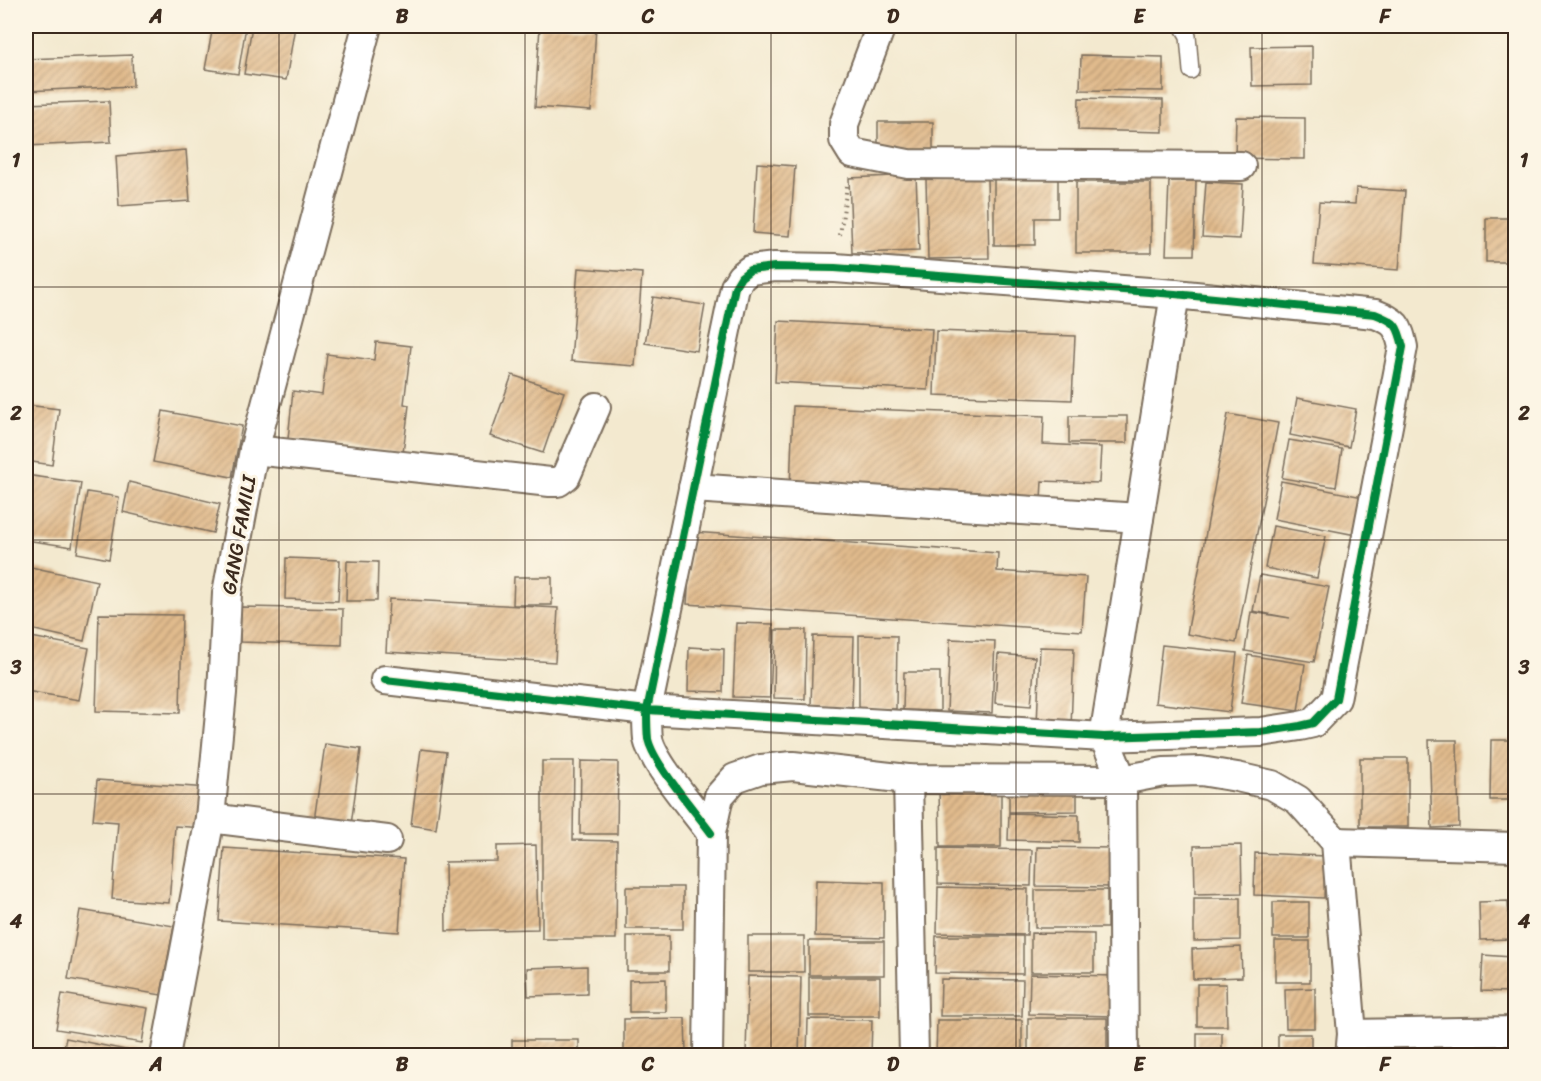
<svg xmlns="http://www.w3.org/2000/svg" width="1541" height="1081" font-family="Sriracha,sans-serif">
<defs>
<pattern id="building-hatch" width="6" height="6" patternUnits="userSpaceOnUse" patternTransform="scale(1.5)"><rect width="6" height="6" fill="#e1bb8d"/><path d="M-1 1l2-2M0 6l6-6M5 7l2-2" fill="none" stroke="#b89873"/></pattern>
</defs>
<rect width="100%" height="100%" fill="#fcf5e5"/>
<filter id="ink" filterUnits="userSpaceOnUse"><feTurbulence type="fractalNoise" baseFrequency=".0167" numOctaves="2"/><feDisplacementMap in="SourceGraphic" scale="12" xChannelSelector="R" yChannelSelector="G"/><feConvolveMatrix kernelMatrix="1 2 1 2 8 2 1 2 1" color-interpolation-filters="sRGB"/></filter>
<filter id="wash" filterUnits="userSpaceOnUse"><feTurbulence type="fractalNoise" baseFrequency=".008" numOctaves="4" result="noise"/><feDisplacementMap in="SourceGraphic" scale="24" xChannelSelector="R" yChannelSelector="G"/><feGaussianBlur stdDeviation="1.35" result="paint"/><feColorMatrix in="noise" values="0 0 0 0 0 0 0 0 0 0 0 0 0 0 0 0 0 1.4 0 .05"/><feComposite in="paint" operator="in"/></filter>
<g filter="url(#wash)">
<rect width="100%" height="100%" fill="#f3e9cf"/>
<g id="blocks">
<!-- building -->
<g fill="url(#building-hatch)">
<polygon points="213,26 246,26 238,74 205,69"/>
<polygon points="252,26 295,26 286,80 244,74"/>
<polygon points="540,26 596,26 591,111 535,107"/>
<polygon points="1312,46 1312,85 1252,86 1251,47"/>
<polygon points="132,55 133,86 26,91 26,59"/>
<polygon points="1081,55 1163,57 1163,91 1080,90"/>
<polygon points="1079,98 1163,100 1163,132 1078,130"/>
<polygon points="109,101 111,142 26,146 26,104"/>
<polygon points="1236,117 1305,118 1305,159 1235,158"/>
<rect x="878" y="122" width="55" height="31"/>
<polygon points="186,150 190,201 119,206 116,156"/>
<polygon points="757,163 795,166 790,236 753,233"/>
<polygon points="916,175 919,251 852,253 849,178"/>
<polygon points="987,178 989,258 928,259 926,179"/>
<polygon points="994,178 1058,179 1058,218 1035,218 1035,245 994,245"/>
<polygon points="1169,181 1196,181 1194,255 1166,255"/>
<rect x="1076" y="182" width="75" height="71"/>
<polygon points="1206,182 1243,184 1240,239 1202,237"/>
<polygon points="1356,188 1405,191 1399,270 1314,264 1319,202 1355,204"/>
<rect x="1486" y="218" width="30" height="44"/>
<polygon points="578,268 642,273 635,366 571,361"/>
<polygon points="653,297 705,305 697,351 645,343"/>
<polygon points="778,321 932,329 928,390 775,382"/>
<polygon points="936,331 1075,336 1072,400 934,395"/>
<polygon points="376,342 411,346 404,404 409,405 403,453 288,439 293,391 322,395 327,354 374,360"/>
<polygon points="512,375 564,392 543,453 490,436"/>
<polygon points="1297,398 1356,409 1349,447 1290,435"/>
<polygon points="26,405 59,409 52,465 26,461"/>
<polygon points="793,406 1044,416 1043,444 1101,447 1099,483 1042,481 1041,500 790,490"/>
<polygon points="163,411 242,426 232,477 153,462"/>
<polygon points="1228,414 1278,423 1236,643 1187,634"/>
<rect x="1069" y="416" width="58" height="27"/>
<polygon points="1289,440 1342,449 1336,487 1282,478"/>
<polygon points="26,475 81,483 72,547 26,540"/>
<polygon points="1281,481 1363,497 1356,535 1274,519"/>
<polygon points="129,482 220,504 213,533 123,512"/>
<polygon points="87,492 119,497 109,559 77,553"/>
<polygon points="1273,526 1326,536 1317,578 1265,568"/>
<polygon points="692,532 998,553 997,571 1086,577 1082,631 687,604"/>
<polygon points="286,558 340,560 338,601 285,599"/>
<polygon points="347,561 378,562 377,601 346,601"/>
<polygon points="26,566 97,581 84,641 26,628"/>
<polygon points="1260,575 1329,587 1314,662 1245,651 1251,612 1290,618 1253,611"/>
<polygon points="514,577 552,577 552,605 513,605"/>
<polygon points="389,599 558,608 555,662 386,652"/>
<polygon points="241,607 343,609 342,645 240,642"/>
<polygon points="99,614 182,615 180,713 96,711"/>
<polygon points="736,623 773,624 770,698 733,697"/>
<polygon points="775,630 806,630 805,699 774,698"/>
<polygon points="859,635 897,636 896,709 859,709"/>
<polygon points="26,636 89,648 79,700 26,691"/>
<polygon points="813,636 854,637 852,707 811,706"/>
<polygon points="950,639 995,641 992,713 947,711"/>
<polygon points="1162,645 1237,653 1230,712 1155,703"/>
<polygon points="689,647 724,649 723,692 688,691"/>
<polygon points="1040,647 1074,648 1071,728 1037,726"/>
<polygon points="998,654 1035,657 1031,706 995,703"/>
<polygon points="1248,655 1305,664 1298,711 1241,703"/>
<polygon points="904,672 940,672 940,711 903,710"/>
<polygon points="1429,740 1457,740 1459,827 1432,828"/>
<polygon points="1491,740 1516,740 1516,800 1490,800"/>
<polygon points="325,744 361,749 351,825 314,821"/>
<polygon points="421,749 446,752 436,829 411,825"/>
<rect x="1360" y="758" width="48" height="69"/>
<polygon points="542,761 574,761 573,840 617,841 616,939 542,939"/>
<polygon points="581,761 618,762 617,834 580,834"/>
<polygon points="97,780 208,788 205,828 175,826 169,903 112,899 118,822 93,820"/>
<polygon points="939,784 1001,784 1001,847 940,847"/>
<polygon points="1009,786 1077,786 1077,811 1009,812"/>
<polygon points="1009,813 1079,815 1079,842 1008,840"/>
<polygon points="536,845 538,929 446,931 445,862 497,861 497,846"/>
<polygon points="1241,845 1242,893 1195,894 1194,846"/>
<polygon points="1037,847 1114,848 1113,887 1036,886"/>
<polygon points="224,848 404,859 399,932 219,921"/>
<polygon points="938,848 1032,850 1031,886 938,884"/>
<polygon points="1255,853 1325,856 1324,898 1254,895"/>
<polygon points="816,880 884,882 884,938 815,936"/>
<rect x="626" y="887" width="57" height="42"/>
<polygon points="938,887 1028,889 1027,935 937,933"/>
<rect x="1035" y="890" width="72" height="38"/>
<polygon points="1194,898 1240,898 1240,940 1194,941"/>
<polygon points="1511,898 1516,898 1516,936 1512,936"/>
<polygon points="1508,901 1510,939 1480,940 1479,902"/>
<rect x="1273" y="902" width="36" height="36"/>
<polygon points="80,910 174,926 161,995 68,979"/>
<polygon points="1031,933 1094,934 1094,972 1031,972"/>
<rect x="627" y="936" width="42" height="35"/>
<rect x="748" y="936" width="56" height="36"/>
<polygon points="936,936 1023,936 1023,974 935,973"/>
<rect x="809" y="941" width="75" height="34"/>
<rect x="1275" y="941" width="35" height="41"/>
<polygon points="1241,947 1242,977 1193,979 1192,949"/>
<polygon points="1483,955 1511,957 1510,992 1481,991"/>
<polygon points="587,966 587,994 528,996 527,968"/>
<polygon points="1030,974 1114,976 1113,1016 1029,1014"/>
<polygon points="748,976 801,977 799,1056 746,1056"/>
<rect x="809" y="977" width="71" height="39"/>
<polygon points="666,979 666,1012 629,1012 629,980"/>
<polygon points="941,979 1023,980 1022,1016 940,1016"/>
<polygon points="1197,984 1226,984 1227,1026 1197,1026"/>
<polygon points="1315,988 1315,1028 1286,1028 1285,989"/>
<polygon points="62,994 148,1008 142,1043 56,1029"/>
<polygon points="685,1018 686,1052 624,1053 624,1019"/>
<rect x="1028" y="1018" width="79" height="38"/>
<polygon points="808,1019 872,1020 871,1056 807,1056"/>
<polygon points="937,1020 1022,1020 1022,1056 936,1056"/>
<rect x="1197" y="1033" width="25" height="23"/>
<rect x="1278" y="1034" width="33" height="22"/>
<polygon points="66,1038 146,1054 146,1056 62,1056"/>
<rect x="512" y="1040" width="67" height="16"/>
</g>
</g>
</g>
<g filter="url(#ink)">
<use href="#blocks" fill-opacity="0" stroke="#7b6d5c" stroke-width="1.5"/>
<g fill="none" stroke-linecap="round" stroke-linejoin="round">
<defs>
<polyline id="lane" points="1182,26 1188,36 1191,71"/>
<g id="street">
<polyline points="881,26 844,124 844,140 852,153 908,164 1241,166"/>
<polyline points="254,450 550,482 558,482 566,476 596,407"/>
<polyline points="693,488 1139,518"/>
<path d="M385,680L647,710L1104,737L1261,732L1300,726L1313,723L1336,699L1403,347C1398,325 1396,322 1375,314L1175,294L835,268L775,267L750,270L741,277L735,287L647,710C647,720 647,730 648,739C653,763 695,811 711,833"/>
<polyline points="908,779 914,1056"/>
<polyline points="210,818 387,840"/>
<polyline points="1336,842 1516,847"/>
<polyline points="1352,1034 1516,1031"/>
<polyline points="165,1056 210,818 222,693 227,593 254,450 367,26"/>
<polyline points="708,1056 711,833 719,796 735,778 761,769 793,766 908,779 1122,780 1164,772 1201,771 1237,777 1272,785 1298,800 1336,842 1352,1034 1350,1056"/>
<polyline points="1124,1056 1122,780 1104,737 1175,294"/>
</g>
</defs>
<!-- lane casing -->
<use href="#lane" stroke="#7b6d5c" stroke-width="18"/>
<!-- street casing -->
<use href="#street" stroke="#7b6d5c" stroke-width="32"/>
<!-- path -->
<polyline stroke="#7b6d5c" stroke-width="4" stroke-dasharray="1.5 4.5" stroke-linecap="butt" points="840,235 847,186"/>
<!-- lane -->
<use href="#lane" stroke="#fff" stroke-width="15"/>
<!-- street -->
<use href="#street" stroke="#fff" stroke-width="28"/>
<defs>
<path id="cycleway" d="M385,680L647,710L1104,737L1261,732L1300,726L1313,723L1336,699L1403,347C1398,325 1396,322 1375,314L1175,294L835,268L775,267L750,270L741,277L735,287L647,710C647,720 647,730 648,739C653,763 695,811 711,833"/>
</defs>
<!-- cycleway casing -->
<use href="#cycleway" stroke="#fcf5e5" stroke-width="11"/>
<!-- cycleway -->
<use href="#cycleway" stroke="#00873e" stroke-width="8"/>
</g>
</g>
<!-- grid -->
<path fill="none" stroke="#3b2a1e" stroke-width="1.5" stroke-opacity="0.55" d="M279,26V1056M525,26V1056M771,26V1056M1016,26V1056M1262,26V1056M26,287H1516M26,540H1516M26,794H1516"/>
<g text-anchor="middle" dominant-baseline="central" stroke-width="6" stroke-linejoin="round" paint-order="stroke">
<!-- street labels -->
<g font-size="20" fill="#3b2a1e" stroke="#fcf5e5">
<text transform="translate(239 535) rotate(-80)">GANG FAMILI</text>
</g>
</g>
<!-- margin -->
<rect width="1541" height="1081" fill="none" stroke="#fcf5e5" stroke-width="66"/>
<rect x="33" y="33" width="1475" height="1015" fill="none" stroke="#3b2a1e" stroke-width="2"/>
<g font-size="20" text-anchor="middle" font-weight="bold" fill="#3b2a1e">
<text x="156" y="23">A</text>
<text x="402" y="23">B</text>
<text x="648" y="23">C</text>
<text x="893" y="23">D</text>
<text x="1139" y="23">E</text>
<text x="1385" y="23">F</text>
<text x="16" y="167">1</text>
<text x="1524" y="167">1</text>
<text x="16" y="420">2</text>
<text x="1524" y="420">2</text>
<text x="16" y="674">3</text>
<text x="1524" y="674">3</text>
<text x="16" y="928">4</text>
<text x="1524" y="928">4</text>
<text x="156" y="1071">A</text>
<text x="402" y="1071">B</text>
<text x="648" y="1071">C</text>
<text x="893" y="1071">D</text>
<text x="1139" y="1071">E</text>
<text x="1385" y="1071">F</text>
</g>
</svg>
